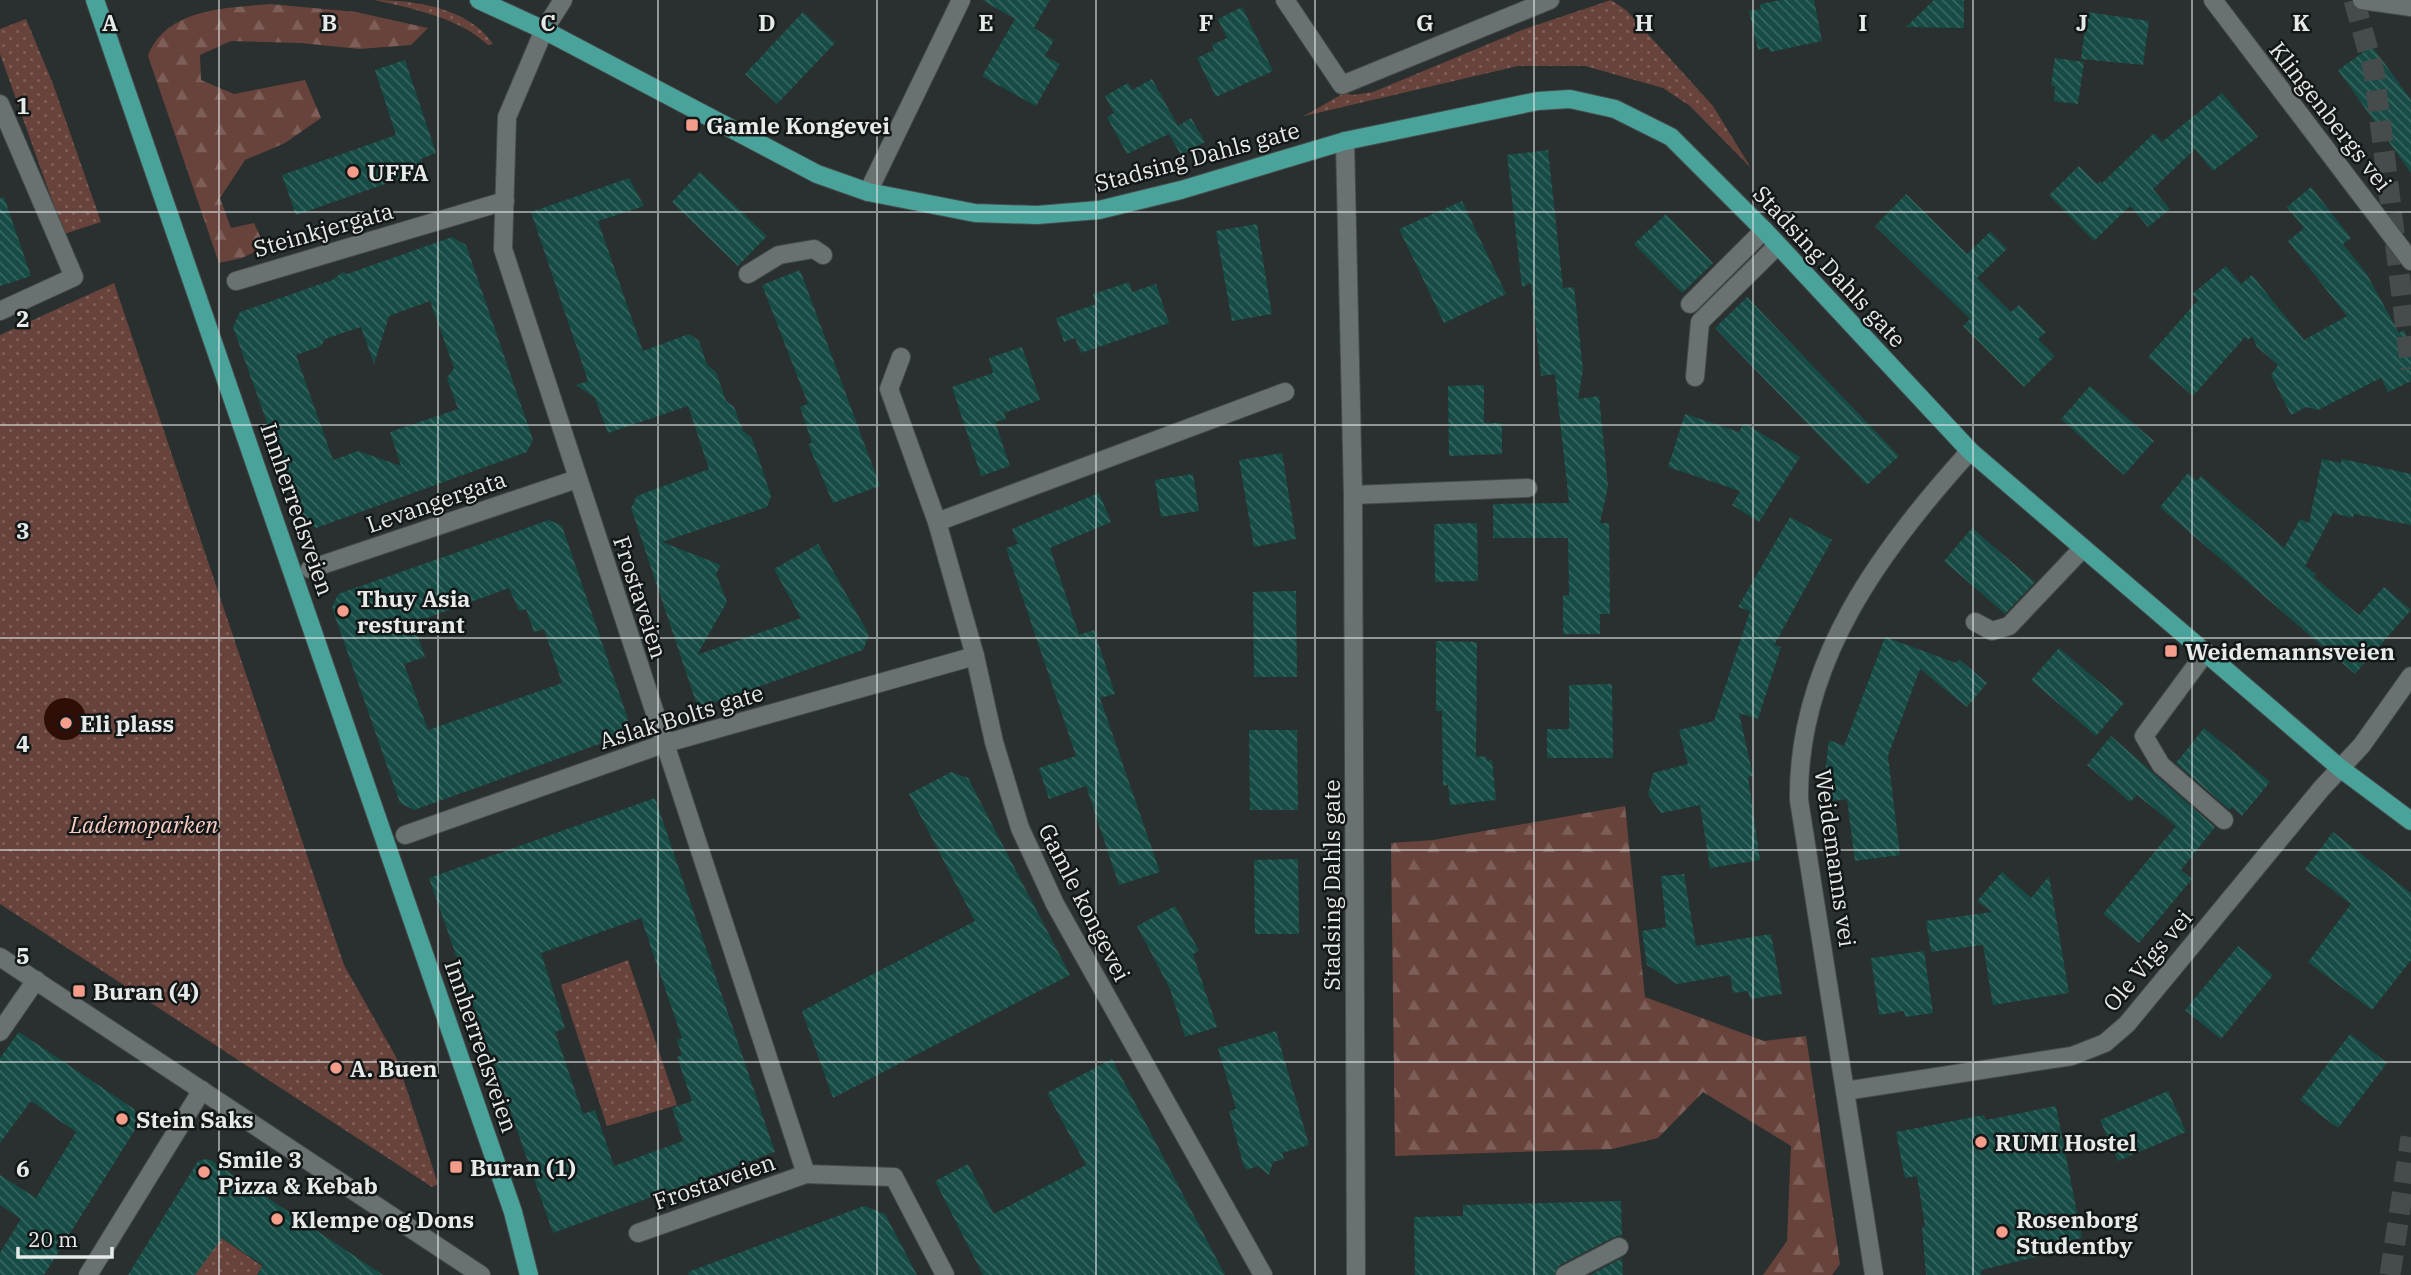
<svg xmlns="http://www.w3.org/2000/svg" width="2411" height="1275" font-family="'IBM Plex Serif',serif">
<defs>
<pattern id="green-dots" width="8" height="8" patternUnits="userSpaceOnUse" patternTransform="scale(1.75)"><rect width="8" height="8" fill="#68433c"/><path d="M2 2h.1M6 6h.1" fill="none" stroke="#7e5e58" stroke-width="1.8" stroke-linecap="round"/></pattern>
<pattern id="forest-firs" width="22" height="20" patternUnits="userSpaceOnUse" patternTransform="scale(1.75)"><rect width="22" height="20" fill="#68433c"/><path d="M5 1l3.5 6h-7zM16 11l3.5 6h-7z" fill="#7e5e58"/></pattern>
<pattern id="building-back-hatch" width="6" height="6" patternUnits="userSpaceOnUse" patternTransform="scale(1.75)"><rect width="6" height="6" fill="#164c45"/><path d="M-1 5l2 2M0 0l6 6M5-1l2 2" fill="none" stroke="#386660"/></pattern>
</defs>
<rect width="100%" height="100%" fill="#29302f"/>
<!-- green -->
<g fill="url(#green-dots)">
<path d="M374,0C415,0 469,8 493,44L488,45C460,18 411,8 374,0Z"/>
<polygon points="1611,0 1626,10 1713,106 1751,168 1690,106 1663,88 1585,66 1518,66 1304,116 1344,93 1353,95 1373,92 1522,30"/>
<polygon points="26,19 53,84 101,222 64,234 0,54 0,29"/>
<polygon points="114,283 344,965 396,1057 438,1184 432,1187 0,904 0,335"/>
<polygon points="628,960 677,1105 607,1126 561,985"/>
<polygon points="201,1224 262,1266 257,1275 191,1275"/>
</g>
<!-- forest -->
<g fill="url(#forest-firs)">
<path d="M270,4L356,12L428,28L411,45L359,49L301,43L231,41L200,55L201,80L234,94L305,80L321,118L285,143L245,160L220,198L231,228L254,223L265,247L242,258L219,263L148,56C166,8 226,8 270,4Z"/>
<polygon points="1625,806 1645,997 1764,1041 1806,1036 1840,1264 1832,1275 1763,1275 1787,1241 1791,1146 1703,1092 1658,1138 1612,1149 1395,1156 1391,843 1433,840"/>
</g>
<!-- water -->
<circle fill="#300e08" cx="65" cy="719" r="21"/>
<!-- building -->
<g fill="url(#building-back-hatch)" fill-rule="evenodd">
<polygon points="982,0 1050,0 1034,28 1054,40 1045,56 1060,64 1036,106 982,76 1015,19"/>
<polygon points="1781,0 1814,0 1822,41 1770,52 1769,47 1758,50 1749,11 1761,9 1760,4"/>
<polygon points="1934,0 1964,0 1964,28 1906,27"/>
<polygon points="1242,7 1273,71 1216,97 1197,58 1214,50 1212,45 1227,38 1218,19"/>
<polygon points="803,12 835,43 777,104 745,74"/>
<polygon points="2087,12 2149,21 2143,65 2081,59"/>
<polygon points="2372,46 2411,100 2411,173 2338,70"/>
<polygon points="2055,58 2084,62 2078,104 2054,101 2055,86 2051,86"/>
<polygon points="405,60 436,153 421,159 425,170 296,215 282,175 396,135 375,70"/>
<polygon points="1152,79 1178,126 1191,118 1205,142 1181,155 1169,134 1127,154 1107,117 1114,113 1105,96 1128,83 1132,90"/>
<polygon points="2222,93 2258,137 2213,171 2195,149 2153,189 2170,209 2148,227 2130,206 2094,241 2049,195 2079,166 2097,184 2100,181 2102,183 2154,133 2162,142"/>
<polygon points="1548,150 1563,288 1574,287 1583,370 1578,399 1599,396 1608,486 1600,523 1609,523 1610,614 1600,614 1600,634 1563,634 1563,595 1569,595 1568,538 1493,538 1493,504 1569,503 1555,374 1541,376 1531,283 1522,287 1507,155"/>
<polygon points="700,172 767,236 738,266 672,202"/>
<polygon points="629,178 644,206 598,221 643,351 689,334 699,341 707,365 716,372 726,401 734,407 743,431 752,438 771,496 767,507 662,542 721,565 716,574 727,602 697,655 801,618 774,569 818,544 869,635 863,650 698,708 631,508 637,496 709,469 688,406 608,433 595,398 576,385 588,381 531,212"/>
<polygon points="2311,187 2351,238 2343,244 2366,273 2399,333 2404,330 2411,344 2411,381 2388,392 2381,378 2318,410 2306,407 2291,415 2271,375 2278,365 2257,347 2252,336 2248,340 2245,337 2193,396 2148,357 2198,300 2192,294 2226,266 2241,284 2252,275 2304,340 2347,316 2288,241 2304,228 2287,207"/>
<polygon points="1906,194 1967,254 1990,232 2007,249 1977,278 2011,312 2019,305 2046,332 2038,339 2055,356 2024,387 1963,326 1970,319 1875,226"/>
<polygon points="4,197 31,276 0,286 0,198"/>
<polygon points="1462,201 1506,294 1444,323 1399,229"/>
<polygon points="1666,214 1713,263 1682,293 1634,244"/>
<polygon points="1257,224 1272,314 1232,321 1216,231"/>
<path d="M452,237L466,245L533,440L527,452L316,528L302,521L233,327L240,312L332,280L343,272L347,274ZM430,301L454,368L447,378L458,409L390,432L401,466L358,451L333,460L296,355L321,346L325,339L361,327L374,364L389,316Z"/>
<polygon points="800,270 880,486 833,503 808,444 812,443 800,407 808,404 762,285"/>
<polygon points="1129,282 1132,292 1156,284 1169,323 1081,353 1075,338 1064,342 1056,318 1096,304 1093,294"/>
<polygon points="1747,297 1899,456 1867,485 1715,328"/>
<polygon points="1022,347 1040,400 1004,413 1006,419 995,422 1010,466 981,476 952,387 993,373 989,358"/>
<polygon points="1484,385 1484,423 1502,423 1502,454 1449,456 1448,386"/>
<polygon points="2090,386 2154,441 2124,475 2061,419"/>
<polygon points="1685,414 1739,432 1744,423 1800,457 1759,522 1732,505 1740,491 1668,467"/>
<polygon points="1282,453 1296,539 1254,547 1239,460"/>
<polygon points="2322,459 2341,463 2342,459 2411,474 2411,525 2354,514 2353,518 2333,513 2305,566 2316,574 2314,577 2359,615 2384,587 2411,610 2355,674 2160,507 2188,473 2197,481 2201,476 2284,548 2300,519 2309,523"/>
<polygon points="1193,474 1199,511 1161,517 1155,480"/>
<polygon points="1099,493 1111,522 1050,548 1079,635 1094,630 1115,694 1100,698 1160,872 1119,885 1086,786 1049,799 1039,768 1076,756 1006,548 1018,544 1012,529"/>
<polygon points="1790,517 1832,540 1774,645 1781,647 1758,719 1739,713 1753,776 1748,777 1760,860 1710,868 1700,805 1661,813 1648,795 1653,773 1688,764 1679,730 1714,721 1750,611 1738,607"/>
<path d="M549,520L562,526L629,722L622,736L414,810L400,803L332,608L338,594ZM509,588L519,611L526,609L534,632L544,629L562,683L428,730L404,664L425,657L413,623Z"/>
<polygon points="1477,523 1478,581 1435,582 1434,524"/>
<polygon points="1972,528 2035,582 2005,614 1944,561"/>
<polygon points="1296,591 1297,677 1254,677 1253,592"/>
<polygon points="1885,637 1956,663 1959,659 1987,683 1967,707 1920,669 1888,756 1900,855 1855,861 1847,799 1825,802 1824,782 1829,740 1844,746"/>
<polygon points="1436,641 1477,642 1476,757 1486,756 1487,761 1492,760 1496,800 1450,805 1448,785 1443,786 1442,711 1436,711"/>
<polygon points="2059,648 2124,703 2096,736 2031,680"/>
<polygon points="1612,684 1613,758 1547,758 1547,729 1569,729 1569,685"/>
<polygon points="2204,728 2270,782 2242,816 2232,807 2230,810 2176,763"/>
<polygon points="1249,730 1297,730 1298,810 1250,810"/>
<polygon points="2111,736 2215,827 2181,870 2192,879 2139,943 2103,914 2176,826 2137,795 2130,802 2087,765"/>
<polygon points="951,772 968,778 1070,975 833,1098 802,1011 975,921 909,794"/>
<path d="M655,798L775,1152L553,1233L429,878ZM641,918L682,1038L677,1040L682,1055L677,1057L692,1101L672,1108L683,1141L614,1166L595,1110L583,1114L555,1032L565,1028L541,953Z"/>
<polygon points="2333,832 2411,893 2411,960 2372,1010 2308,962 2351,904 2305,869"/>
<polygon points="1298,859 1299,934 1255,934 1254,860"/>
<polygon points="2002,872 2031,898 2049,876 2069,993 1993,1005 1983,945 1931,952 1926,921 1992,912 1977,901"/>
<polygon points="1684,874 1696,946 1771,934 1782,994 1750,999 1748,991 1733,993 1730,975 1677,984 1647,965 1642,931 1666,927 1661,876"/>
<polygon points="1175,906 1199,951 1193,954 1217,1027 1185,1037 1170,989 1137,926"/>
<polygon points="2238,946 2273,975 2221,1039 2185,1010"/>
<polygon points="1924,951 1933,1013 1905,1017 1904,1011 1879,1015 1871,958"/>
<polygon points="1276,1031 1309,1145 1282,1153 1284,1159 1273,1162 1269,1175 1258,1166 1246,1170 1243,1163 1229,1111 1236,1109 1218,1048"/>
<polygon points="19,1032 134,1109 138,1125 44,1275 0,1275 0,1253 21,1219 0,1205 0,1175 36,1198 76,1132 31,1101 0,1143 0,1058"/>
<polygon points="2350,1034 2387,1063 2338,1128 2300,1100"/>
<polygon points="1112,1059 1225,1275 983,1275 935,1181 968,1164 994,1214 1086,1165 1047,1093"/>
<polygon points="2168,1091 2186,1132 2118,1161 2100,1120"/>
<polygon points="2056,1106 2082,1238 2056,1244 2058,1252 1981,1270 1981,1275 1926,1275 1922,1227 1925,1226 1917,1176 1905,1178 1896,1132 1984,1115 1986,1120"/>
<polygon points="206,1159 211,1160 383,1275 257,1275 263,1265 222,1238 195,1275 128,1275 198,1161"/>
<polygon points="1621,1201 1622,1236 1614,1237 1560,1265 1554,1275 1415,1275 1414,1217 1463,1216 1463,1205"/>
<polygon points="864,1206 885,1214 917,1275 689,1275 688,1272"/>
<polygon points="1622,1258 1623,1275 1590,1275"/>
</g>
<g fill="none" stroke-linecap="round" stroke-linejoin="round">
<!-- highway-tunnel -->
<g stroke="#454c4b" stroke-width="21" stroke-dasharray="21 10" stroke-linecap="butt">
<polyline points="2354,0 2374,72 2411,369"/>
<polyline points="2390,1275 2411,1137"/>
</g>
<defs>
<g id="minor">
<polyline points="563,0 544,30 507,117 503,249 806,1174 894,1177 945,1275"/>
<polyline points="1285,0 1342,85 1550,0"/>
<polyline points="2213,0 2411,261"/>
<polyline points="2362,0 2411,7"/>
<polyline points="0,104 74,277 0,311"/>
<polyline points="1345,141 1353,495 1356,1275"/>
<polyline points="868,192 961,0"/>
<polyline points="748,274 779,255 814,249 823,255"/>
<polyline points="236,281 505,201"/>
<polyline points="1690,304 1764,230"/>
<polyline points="901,357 889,389 937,522 975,656 994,742 1020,828 1055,904 1263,1275"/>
<polyline points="1695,377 1700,322 1778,245"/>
<polyline points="1353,495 1528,488"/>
<polyline points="937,522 1285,392"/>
<polyline points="310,569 577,479"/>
<polyline points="1975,622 1992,631 2009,626 2083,548"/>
<polyline points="2206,652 2144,736 2161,765 2224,820"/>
<polyline points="405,835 663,744 975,656"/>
<polyline points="0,957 481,1275"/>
<polyline points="0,1032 36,980"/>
<polyline points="1845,1091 2072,1056 2105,1043 2127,1024 2321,789 2362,745 2411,676"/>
<polyline points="638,1233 806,1174"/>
<polyline points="88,1275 202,1090"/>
<polyline points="1565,1275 1619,1247"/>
<path d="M1874,1275L1799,800C1797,662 1881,549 1970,451"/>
</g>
<g id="major">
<polyline points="95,0 513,1212 529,1275"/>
<polyline points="479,0 544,30 817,174 868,192 975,213 1037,215 1099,210 1181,190 1345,141 1538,101 1570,99 1615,109 1671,137 1764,230 1970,451 2340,768 2411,821"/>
</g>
</defs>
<!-- minor casing -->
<use href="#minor" stroke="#454b4a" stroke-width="20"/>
<!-- major casing -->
<use href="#major" stroke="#454b4a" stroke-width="20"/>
<!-- minor -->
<use href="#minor" stroke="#6a7271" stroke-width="18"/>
<!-- major -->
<use href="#major" stroke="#4aa39a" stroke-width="18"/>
</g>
<!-- grid -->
<path fill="none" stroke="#e6ebea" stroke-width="2" stroke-opacity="0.55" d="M219,0V1275M438,0V1275M658,0V1275M877,0V1275M1096,0V1275M1315,0V1275M1534,0V1275M1753,0V1275M1973,0V1275M2192,0V1275M0,212H2411M0,425H2411M0,638H2411M0,850H2411M0,1062H2411"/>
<!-- markers -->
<g fill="#f49d8b" stroke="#141717" stroke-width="2.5">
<rect x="685" y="118" width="14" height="14" rx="3.5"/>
<circle cx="353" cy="172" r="7"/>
<circle cx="343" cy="611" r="7"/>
<rect x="2164" y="644" width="14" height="14" rx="3.5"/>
<circle cx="66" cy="723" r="7"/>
<rect x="72" y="984" width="14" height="14" rx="3.5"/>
<circle cx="336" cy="1068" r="7"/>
<circle cx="122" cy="1119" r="7"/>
<circle cx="1981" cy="1142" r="7"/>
<rect x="449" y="1160" width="14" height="14" rx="3.5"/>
<circle cx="204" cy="1172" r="7"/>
<circle cx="277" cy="1219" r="7"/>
<circle cx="2002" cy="1232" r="7"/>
</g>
<g text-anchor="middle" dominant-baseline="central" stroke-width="5" stroke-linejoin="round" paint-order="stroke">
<!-- street labels -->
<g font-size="23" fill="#e6ebea" stroke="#141717">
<text transform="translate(2331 116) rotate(52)">Klingenbergs vei</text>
<text transform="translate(1197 156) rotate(-15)">Stadsing Dahls gate</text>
<text transform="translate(323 229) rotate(-16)">Steinkjergata</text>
<text transform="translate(1830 266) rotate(47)">Stadsing Dahls gate</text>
<text transform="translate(436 501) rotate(-19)">Levangergata</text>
<text transform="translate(298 509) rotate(71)">Innherredsveien</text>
<text transform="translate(641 597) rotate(72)">Frostaveien</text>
<text transform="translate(681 716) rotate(-17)">Aslak Bolts gate</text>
<text transform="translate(1836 858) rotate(82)">Weidemanns vei</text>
<text transform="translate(1331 885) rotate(-90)">Stadsing Dahls gate</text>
<text transform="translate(1085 902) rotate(63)">Gamle kongevei</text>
<text transform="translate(2147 960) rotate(-50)">Ole Vigs vei</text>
<text transform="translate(482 1046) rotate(71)">Innherredsveien</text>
<text transform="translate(714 1181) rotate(-19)">Frostaveien</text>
</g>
<!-- poi labels -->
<g font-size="23" font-weight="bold" fill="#e6ebea" stroke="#141717" text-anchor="start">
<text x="706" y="125">Gamle Kongevei</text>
<text x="367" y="172">UFFA</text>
<text x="357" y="598">Thuy Asia<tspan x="357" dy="26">resturant</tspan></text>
<text x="2185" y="651">Weidemannsveien</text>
<text x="80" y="723">Eli plass</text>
<text x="93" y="991">Buran (4)</text>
<text x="350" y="1068">A. Buen</text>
<text x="136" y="1119">Stein Saks</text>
<text x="1995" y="1142">RUMI Hostel</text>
<text x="218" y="1159">Smile 3<tspan x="218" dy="26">Pizza &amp; Kebab</tspan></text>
<text x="470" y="1167">Buran (1)</text>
<text x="291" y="1219">Klempe og Dons</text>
<text x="2016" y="1219">Rosenborg<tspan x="2016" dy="26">Studentby</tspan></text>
</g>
<!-- park labels -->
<g font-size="23" font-style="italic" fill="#f8ccc2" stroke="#141717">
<text x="144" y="824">Lademoparken</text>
</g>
</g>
<g font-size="23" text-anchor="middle" font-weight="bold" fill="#e6ebea" stroke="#141717" stroke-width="5" stroke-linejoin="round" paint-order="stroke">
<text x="110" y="31">A</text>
<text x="329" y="31">B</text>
<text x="548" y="31">C</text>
<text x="767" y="31">D</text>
<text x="986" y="31">E</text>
<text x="1206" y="31">F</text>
<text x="1425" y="31">G</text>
<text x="1644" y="31">H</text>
<text x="1863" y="31">I</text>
<text x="2082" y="31">J</text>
<text x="2301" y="31">K</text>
<text x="23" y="114">1</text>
<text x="23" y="327">2</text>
<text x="23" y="539">3</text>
<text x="23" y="752">4</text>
<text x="23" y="964">5</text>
<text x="23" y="1177">6</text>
</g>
<!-- scale -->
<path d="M18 1247v10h94v-10" fill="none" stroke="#e6ebea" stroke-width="3.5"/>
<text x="28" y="1247" font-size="21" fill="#e6ebea" stroke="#141717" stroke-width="5" paint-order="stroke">20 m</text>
</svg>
